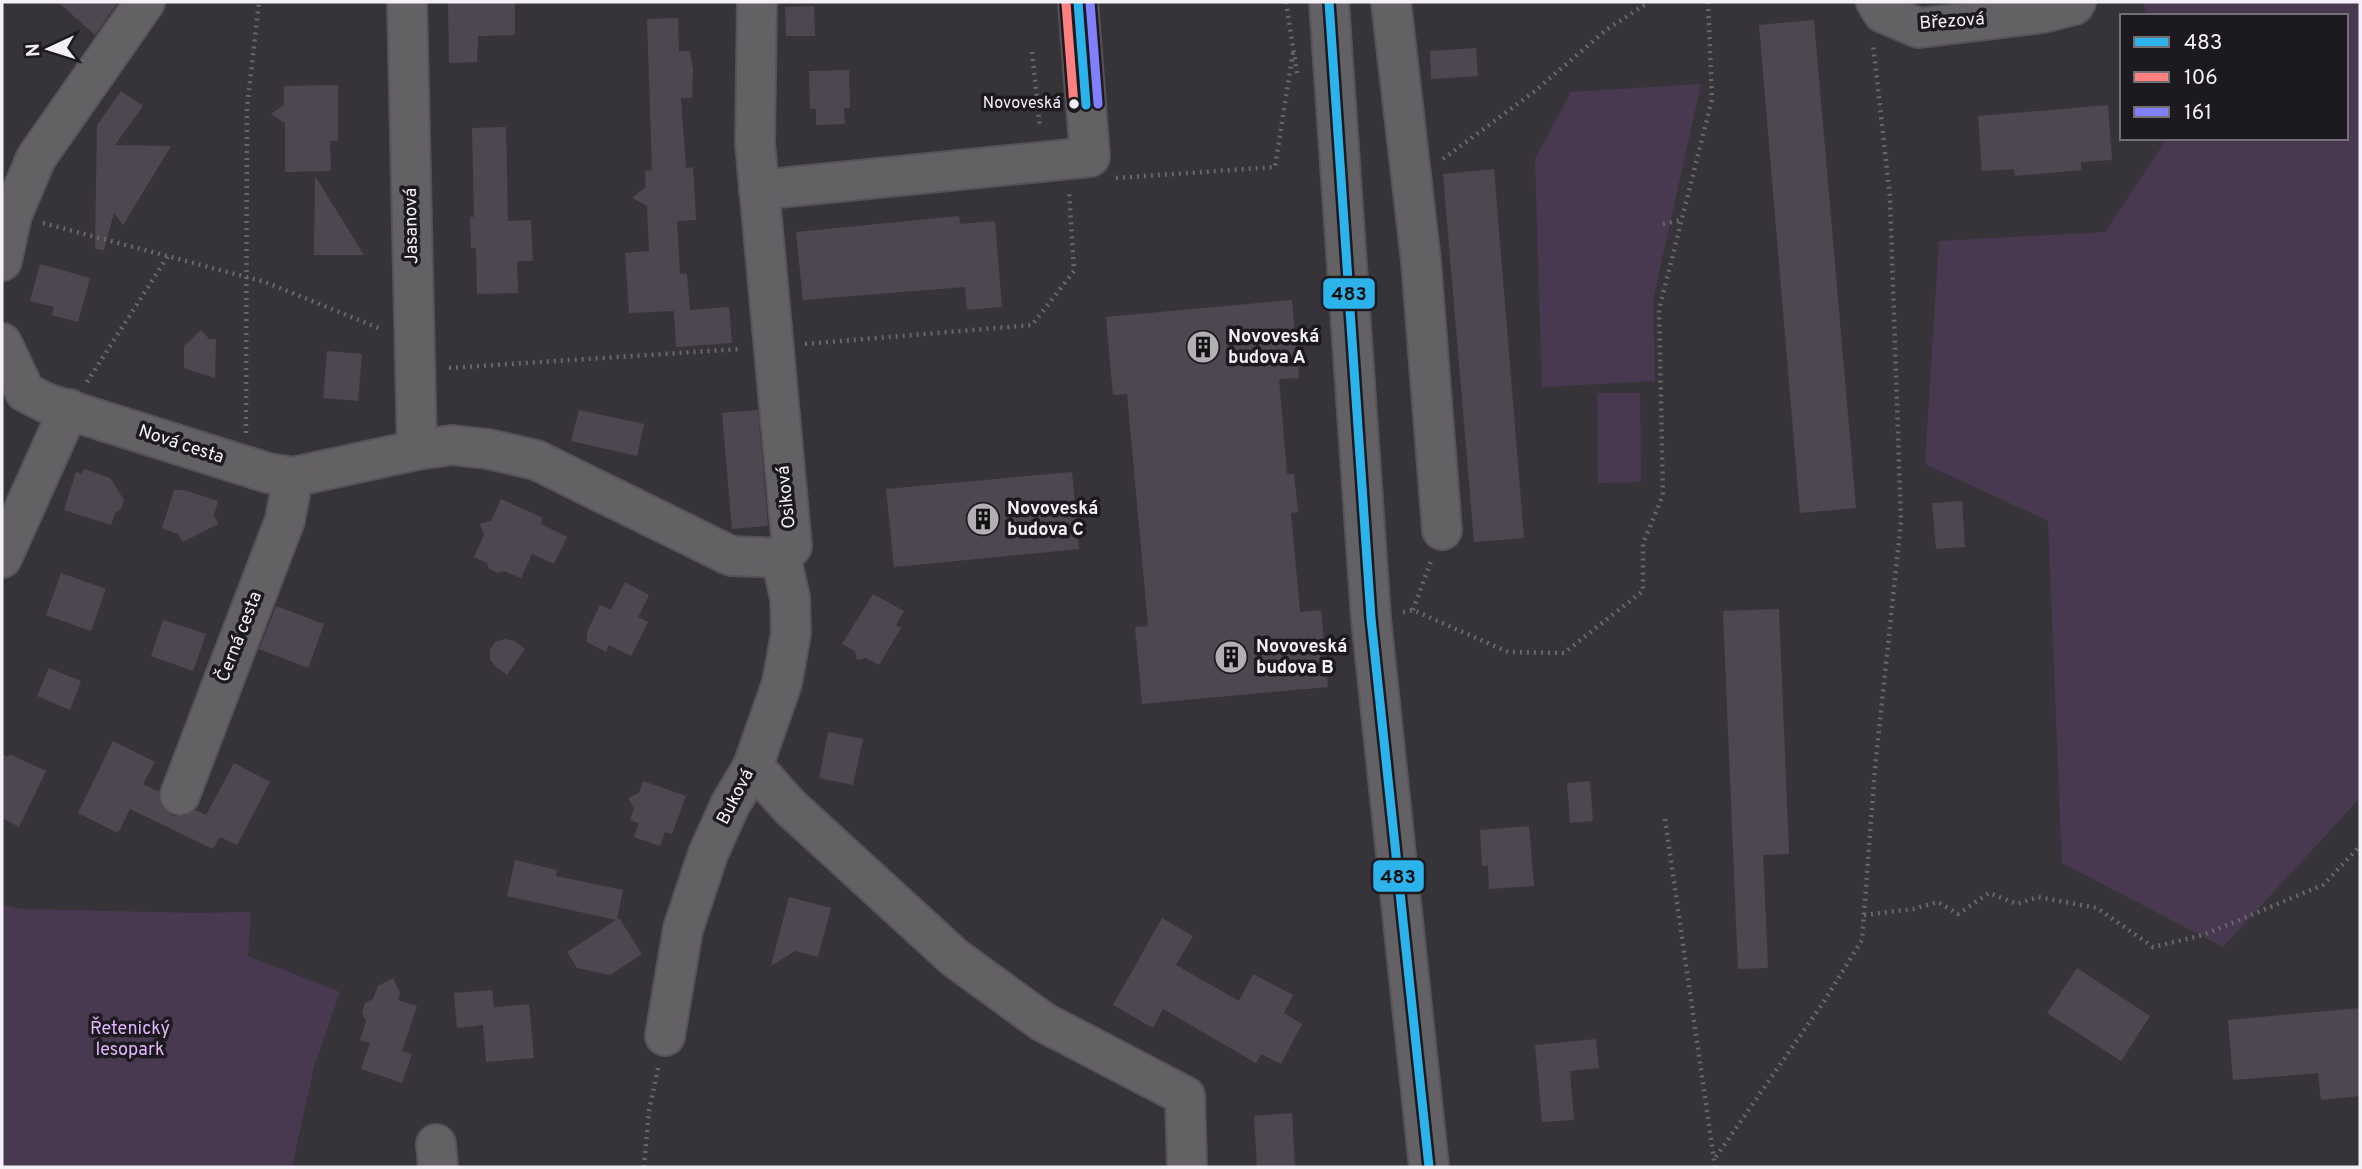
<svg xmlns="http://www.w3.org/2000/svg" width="2362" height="1169" font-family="Overpass,sans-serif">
<rect width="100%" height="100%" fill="#373439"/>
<!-- green -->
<g fill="#483950">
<polygon points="2144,2 2360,2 2360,798 2223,947 2062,863 2048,521 1925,464 1939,241 2105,232 2164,143 2164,138 2346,138 2346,16 2146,16"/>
<polygon points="1701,84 1653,300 1655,381 1542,387 1535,159 1571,92"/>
<polygon points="1597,393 1640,393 1641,482 1598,483"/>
<polygon points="2,904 21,909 197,913 251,912 248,956 340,992 314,1067 292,1167 2,1167"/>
</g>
<!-- building -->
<g fill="#4e4752">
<polygon points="58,2 118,2 95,35"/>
<polygon points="448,2 515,2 515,35 478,36 477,62 449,63"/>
<polygon points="814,6 815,36 786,36 785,7"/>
<polygon points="678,18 679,51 690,51 693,70 692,98 681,98 686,168 693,167 696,220 677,221 680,274 687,274 690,310 729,307 732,343 676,347 674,311 629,313 625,253 649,251 647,206 632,198 646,187 645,171 652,170 647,19"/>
<polygon points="1814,20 1856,508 1800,513 1759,25"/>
<polygon points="1476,48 1478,76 1431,79 1430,51"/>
<polygon points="849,70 850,108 844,108 845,124 816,125 816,109 810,109 809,71"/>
<polygon points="338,85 338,141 330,141 331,171 285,172 285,123 271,114 284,105 284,86"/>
<polygon points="121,91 143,106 115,145 171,146 123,225 114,213 104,250 95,249 97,125"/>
<polygon points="2108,105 2112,160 2081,162 2081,170 2015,176 2014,169 1982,171 1978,116"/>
<polygon points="506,127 508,221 531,220 533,261 517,261 518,293 477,294 476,248 471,248 470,217 474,217 472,128"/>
<polygon points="1494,169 1524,538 1474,542 1443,174"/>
<polygon points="315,176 364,255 314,255"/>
<polygon points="959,216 960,224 995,221 1002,307 967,310 965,287 803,300 796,232"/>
<polygon points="40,264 90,278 78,322 52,315 54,307 30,301"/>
<polygon points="1292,300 1299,378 1279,379 1287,474 1294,474 1298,512 1291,513 1300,612 1321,610 1328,687 1142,704 1135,627 1148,626 1127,394 1113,395 1106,317"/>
<polygon points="201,330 209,339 216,339 215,378 184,368 184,346"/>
<polygon points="327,351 362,354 358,401 323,398"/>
<polygon points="579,410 644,424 637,456 571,441"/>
<polygon points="758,410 768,526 732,529 722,413"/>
<polygon points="84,469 110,478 124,500 121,509 115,513 111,525 64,510 76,472 82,474"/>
<polygon points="1072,472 1079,549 894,567 886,489"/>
<polygon points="174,490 184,490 218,501 214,515 218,524 183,542 178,534 162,528"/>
<polygon points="501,499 543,518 541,524 567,537 554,564 532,554 521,578 504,571 498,573 489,569 487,563 474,557 484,535 480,524 491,521"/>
<polygon points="1962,501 1965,547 1936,549 1932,503"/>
<polygon points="61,573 106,589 91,631 46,615"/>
<polygon points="625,582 649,595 638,617 648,622 631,656 609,645 606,652 587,642 587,632 600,605 611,610"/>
<polygon points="873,594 904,611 896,625 901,628 879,665 866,658 857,660 855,651 842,644"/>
<polygon points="276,606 324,624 308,668 259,649"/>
<polygon points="1779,609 1789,854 1763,855 1768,968 1738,969 1723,611"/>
<polygon points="163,620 206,634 193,671 151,656"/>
<polygon points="505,639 514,641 525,649 507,675 496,667 490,659 490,650 495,642"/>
<polygon points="49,668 81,681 70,710 37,696"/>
<polygon points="828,732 863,739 853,785 819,778"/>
<polygon points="113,741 155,762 143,784 159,792 159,799 163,808 173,816 184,816 196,810 206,815 234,763 270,782 237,845 220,837 213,849 130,809 118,833 78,813"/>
<polygon points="2,754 8,757 9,754 46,771 19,827 2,818"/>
<polygon points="643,781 686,796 672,834 665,832 660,846 634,837 639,823 630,820 634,808 628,798 639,793"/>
<polygon points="1590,781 1593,821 1570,823 1567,783"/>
<polygon points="1529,826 1534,886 1489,889 1488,866 1482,866 1480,830"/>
<polygon points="515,860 557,870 556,876 623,890 617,919 619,918 642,954 610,975 577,968 567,952 616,920 507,896"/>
<polygon points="789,897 831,908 818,957 795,951 771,966"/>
<polygon points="1162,918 1193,936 1176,965 1239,1001 1253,974 1293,995 1284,1013 1302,1024 1281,1064 1261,1054 1256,1063 1163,1009 1153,1028 1113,1005"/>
<polygon points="2077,968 2150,1016 2121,1061 2047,1013"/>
<polygon points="393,978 400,993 398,1000 417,1006 402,1051 412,1054 402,1083 361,1069 370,1043 360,1040 366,1021 362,1013 365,1003 373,999 378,986"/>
<polygon points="492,990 494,1007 529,1004 534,1058 486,1062 483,1025 457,1028 454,993"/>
<polygon points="2360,1008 2360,1096 2321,1100 2318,1073 2233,1080 2228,1020"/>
<polygon points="1596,1039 1599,1068 1570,1071 1574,1120 1542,1122 1535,1045"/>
<polygon points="1292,1113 1295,1167 1257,1167 1254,1116"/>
</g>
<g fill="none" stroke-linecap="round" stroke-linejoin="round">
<defs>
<g id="minor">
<polyline points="407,2 417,450"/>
<polyline points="1329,2 1371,618 1429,1167"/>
<polyline points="1391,2 1421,261 1442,530"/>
<polyline points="1876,2 1883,13 1919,28 2043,13 2074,5 2076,2"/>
<polyline points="759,190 1090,157 1078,2"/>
<polyline points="2,261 12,215 36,158 145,2"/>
<polyline points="2,343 25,392 46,403 268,473 293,477 417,450 452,445 488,449 536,460 731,556 781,558 792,546 755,143 757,2"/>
<polyline points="2,558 69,409"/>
<polyline points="753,766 790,807 955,958 1043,1022 1185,1096 1187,1167"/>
<polyline points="180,795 285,520 293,477"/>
<polyline points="665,1036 683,929 708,854 730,805 753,766 782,683 791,633 790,598 781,558"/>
<polyline points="436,1144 438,1167"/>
</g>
</defs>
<!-- minor casing -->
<use href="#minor" stroke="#565358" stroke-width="42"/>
<!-- path -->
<g stroke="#69676a" stroke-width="4.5" stroke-dasharray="2 5" stroke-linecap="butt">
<polyline points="1286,2 1297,73"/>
<polyline points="1032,52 1040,128"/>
<polyline points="1443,159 1535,91 1606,30 1649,2"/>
<polyline points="1116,178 1275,167 1293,52"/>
<polyline points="43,223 265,282 381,329"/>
<polyline points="1663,224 1681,220"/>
<polyline points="805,344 1032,325 1074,271 1069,191"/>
<polyline points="449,368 740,349"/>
<polyline points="87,382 168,256"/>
<polyline points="246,433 247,108 259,2"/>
<polyline points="1413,610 1431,561"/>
<polyline points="1403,612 1413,610 1508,652 1564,653 1643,591 1643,543 1663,495 1659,310 1712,99 1708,2"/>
<polyline points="1665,819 1715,1167"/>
<polyline points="1864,915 1913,909 1938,902 1958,914 1989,893 2017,904 2038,897 2097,908 2153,947 2203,935 2323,885 2360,846"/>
<polyline points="1716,1157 1823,1003 1862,940 1875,768 1901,522 1890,197 1873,44"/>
<polyline points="644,1167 649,1111 658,1068"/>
</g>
<!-- minor -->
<use href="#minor" stroke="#646165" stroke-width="38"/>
<defs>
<g id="bus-1">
<polyline points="1078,2 1086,105"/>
<polyline points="1329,2 1371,618 1429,1167"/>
</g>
<polyline id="bus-2" points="1066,3 1074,106"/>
<polyline id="bus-3" points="1090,2 1098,104"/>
</defs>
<!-- bus-1 casing -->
<use href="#bus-1" stroke="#1d1a1f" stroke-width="14"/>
<!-- bus-2 casing -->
<use href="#bus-2" stroke="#1d1a1f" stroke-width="14"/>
<!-- bus-3 casing -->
<use href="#bus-3" stroke="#1d1a1f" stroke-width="14"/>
<!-- bus-1 -->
<use href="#bus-1" stroke="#2db3eb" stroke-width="9"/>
<!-- bus-2 -->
<use href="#bus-2" stroke="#ff8080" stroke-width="9"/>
<!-- bus-3 -->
<use href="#bus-3" stroke="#8080ff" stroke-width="9"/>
</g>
<!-- icons -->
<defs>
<symbol id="building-disc" viewBox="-11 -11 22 22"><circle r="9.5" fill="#b2aeb4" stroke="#1d1a1f"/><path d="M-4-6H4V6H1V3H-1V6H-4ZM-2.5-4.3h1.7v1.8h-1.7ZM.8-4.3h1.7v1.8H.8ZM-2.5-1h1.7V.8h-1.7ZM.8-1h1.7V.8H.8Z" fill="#111"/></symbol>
</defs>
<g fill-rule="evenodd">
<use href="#building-disc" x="1184" y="328" width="38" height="38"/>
<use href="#building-disc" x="964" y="500" width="38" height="38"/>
<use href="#building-disc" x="1212" y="638" width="38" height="38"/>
</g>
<!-- markers -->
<circle fill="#f4f0f7" stroke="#1d1a1f" stroke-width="2.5" cx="1074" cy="104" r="6"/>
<g text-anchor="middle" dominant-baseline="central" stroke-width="7" stroke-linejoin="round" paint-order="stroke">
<!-- bus labels -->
<g font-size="16" fill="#f4f0f7" stroke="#1d1a1f" text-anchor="end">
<text x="1061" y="104">Novoveská</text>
</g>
<!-- street labels -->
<g font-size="18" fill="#f4f0f7" stroke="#1d1a1f">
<text transform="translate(1952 22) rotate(-4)">Březová</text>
<text transform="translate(412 226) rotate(-91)">Jasanová</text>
<text transform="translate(181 445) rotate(18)">Nová cesta</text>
<text transform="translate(787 497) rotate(-96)">Osiková</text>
<text transform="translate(240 637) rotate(-69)">Černá cesta</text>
<text transform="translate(736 797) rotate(-63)">Buková</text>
</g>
<!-- poi labels -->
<g font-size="18" font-weight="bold" fill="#f4f0f7" stroke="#1d1a1f" text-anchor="start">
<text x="1228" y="337">Novoveská<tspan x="1228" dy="21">budova A</tspan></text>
<text x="1007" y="509">Novoveská<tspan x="1007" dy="21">budova C</tspan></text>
<text x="1256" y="647">Novoveská<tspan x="1256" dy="21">budova B</tspan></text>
</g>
<!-- park labels -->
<g font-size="18" fill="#e5b6ff" stroke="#1d1a1f">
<text x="130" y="1029">Řetenický<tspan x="130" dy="21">lesopark</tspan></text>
</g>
</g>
<g stroke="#1d1a1f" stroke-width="2.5">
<rect x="1322" y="277" width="54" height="33" rx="7" fill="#2db3eb"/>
<rect x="1372" y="859" width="53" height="34" rx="7" fill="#2db3eb"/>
</g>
<g font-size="19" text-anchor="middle" font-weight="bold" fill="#111">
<text x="1349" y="300">483</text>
<text x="1398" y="883">483</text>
</g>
<!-- border -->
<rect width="2362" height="1169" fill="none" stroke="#f4f0f7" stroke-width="7"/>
<!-- legend -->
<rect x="2120" y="14" width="228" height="126" fill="#1d1a1f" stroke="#737075" stroke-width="2"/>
<rect x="2134" y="37" width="35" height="10" fill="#2db3eb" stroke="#737075" stroke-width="2"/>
<text x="2184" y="49" font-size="21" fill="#f4f0f7">483</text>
<rect x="2134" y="72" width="35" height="10" fill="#ff8080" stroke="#737075" stroke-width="2"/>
<text x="2184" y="84" font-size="21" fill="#f4f0f7">106</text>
<rect x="2134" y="107" width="35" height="10" fill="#8080ff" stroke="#737075" stroke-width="2"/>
<text x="2184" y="119" font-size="21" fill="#f4f0f7">161</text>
<!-- north arrow -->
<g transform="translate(49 49) rotate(266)" stroke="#1d1a1f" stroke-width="5" paint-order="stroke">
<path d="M0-5L12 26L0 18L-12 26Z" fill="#f4f0f7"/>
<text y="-10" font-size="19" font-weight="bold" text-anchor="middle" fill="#f4f0f7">N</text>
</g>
</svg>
